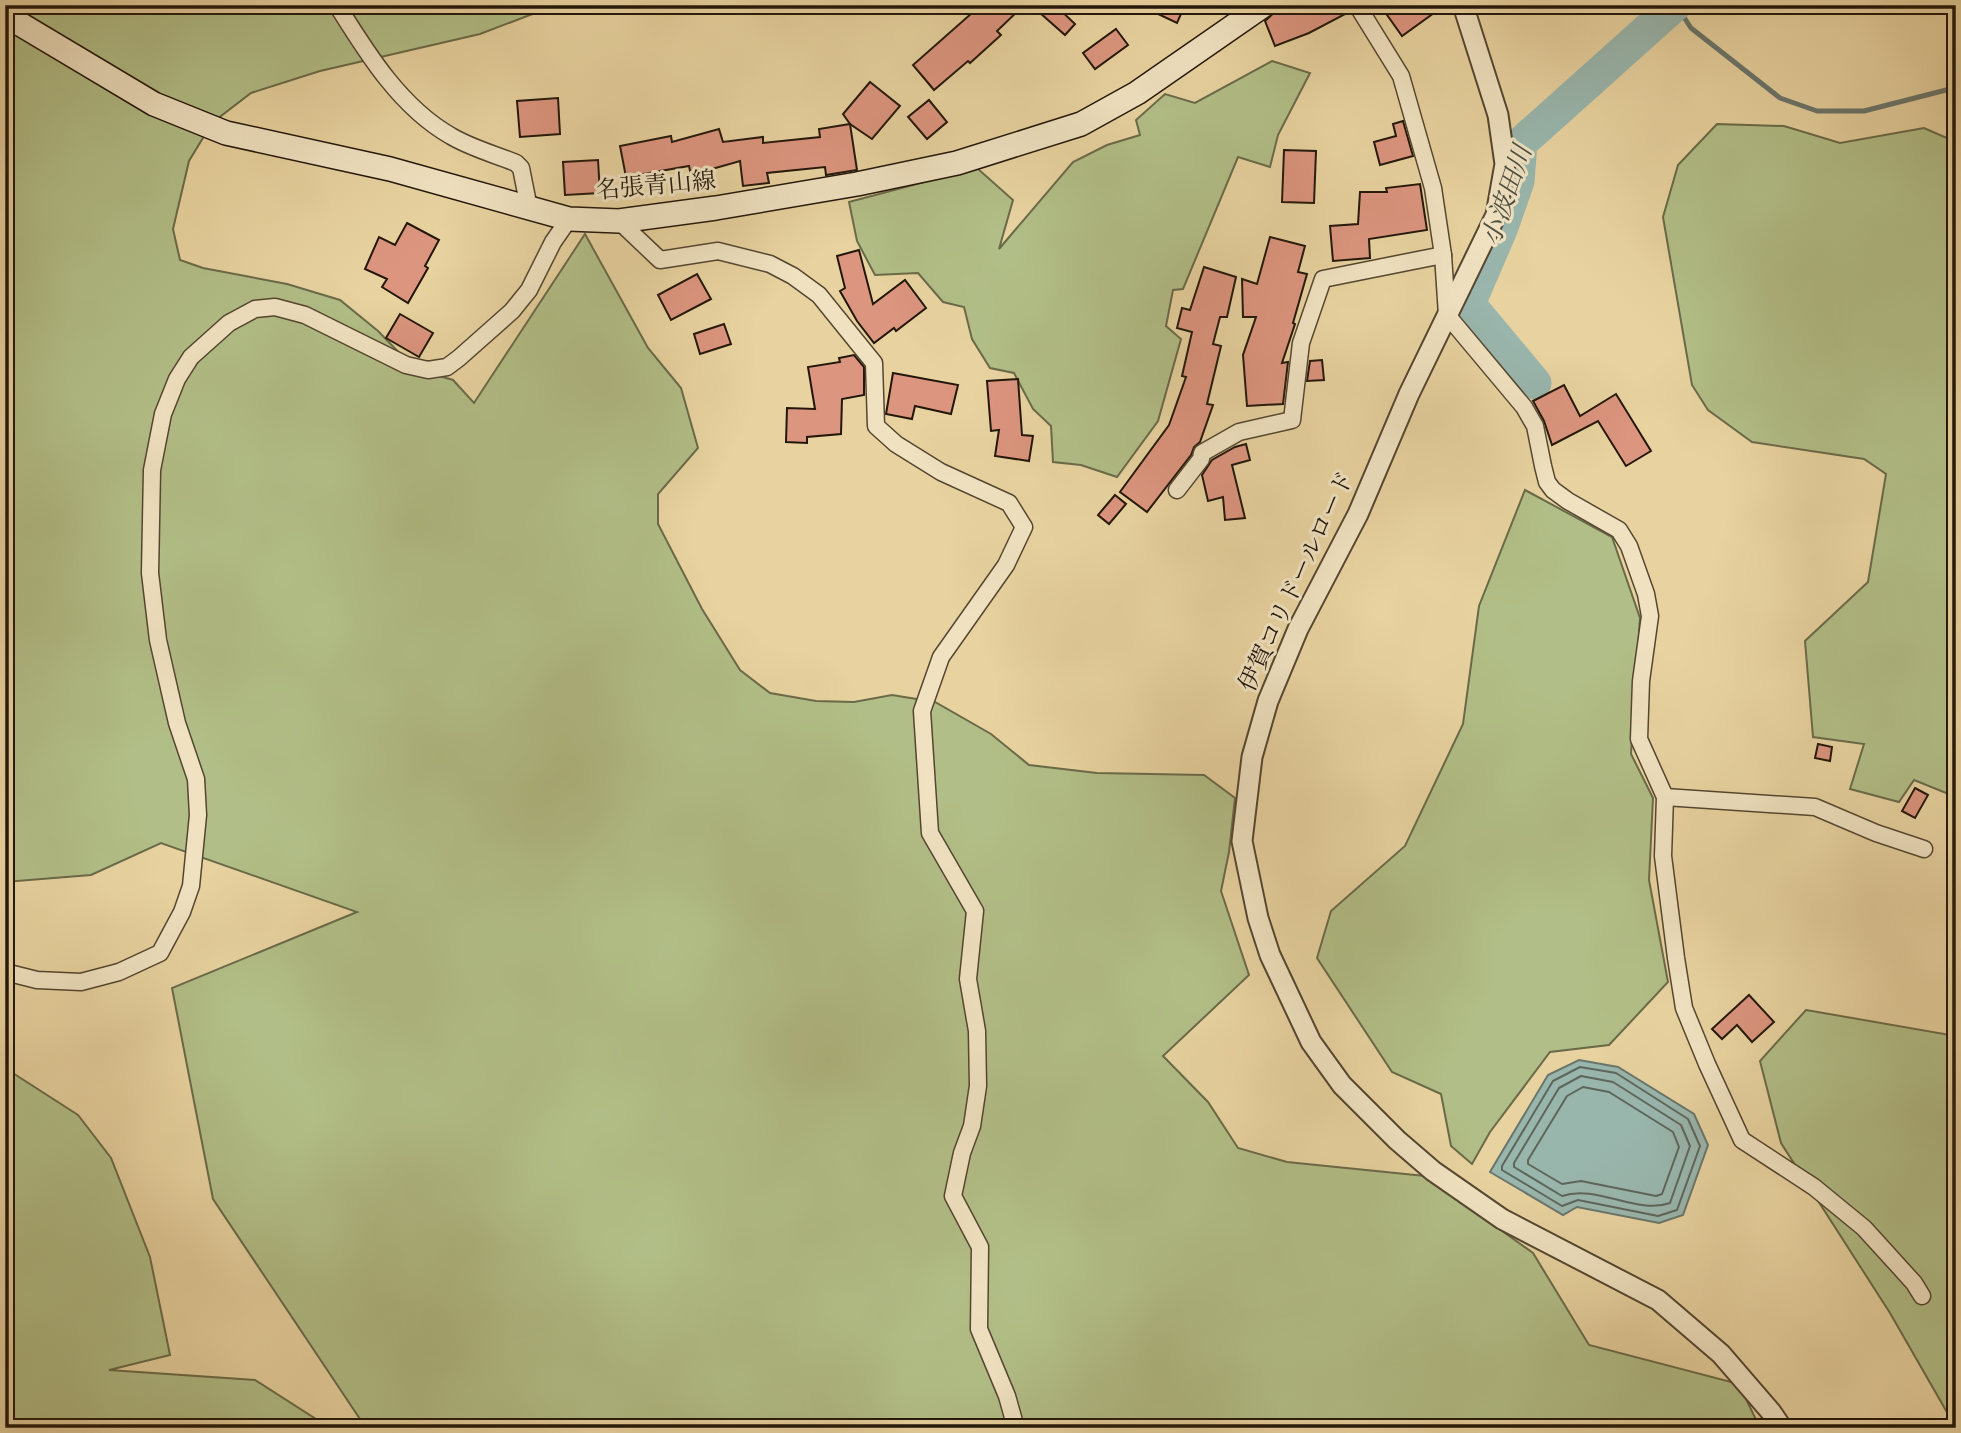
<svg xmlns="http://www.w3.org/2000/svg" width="1961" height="1433" font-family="'Old Standard TT','Noto Serif JP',serif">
<rect width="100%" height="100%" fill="#e8d3a0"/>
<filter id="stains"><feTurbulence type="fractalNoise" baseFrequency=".00286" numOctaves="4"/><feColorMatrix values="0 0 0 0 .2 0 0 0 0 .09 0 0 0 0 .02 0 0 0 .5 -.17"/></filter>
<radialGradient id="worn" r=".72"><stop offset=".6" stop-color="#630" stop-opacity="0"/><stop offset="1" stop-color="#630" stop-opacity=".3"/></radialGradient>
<!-- green -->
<g fill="#b2be87" stroke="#6a6a48" stroke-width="2">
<polygon points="5,5 556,5 480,34 320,71 251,93 212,123 189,161 173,229 180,260 203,268 287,284 340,300 378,331 415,369 453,380 474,403 585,234 648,348 681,388 698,448 658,494 658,524 702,609 740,670 770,693 816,701 854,702 892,695 935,702 991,734 1029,765 1097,773 1204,775 1235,798 1229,852 1221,891 1249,975 1163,1056 1208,1102 1238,1148 1287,1162 1425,1176 1533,1253 1589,1345 1739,1384 1760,1428 366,1428 213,1199 172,988 357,912 161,843 91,875 5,882"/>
<polygon points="1272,61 1310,73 1278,135 1270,167 1238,157 1183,289 1173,290 1166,326 1181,339 1158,421 1117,477 1081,465 1053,462 1051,426 1033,409 1014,373 990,368 972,339 964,307 943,302 918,273 875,275 857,241 849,202 977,168 1013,200 999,249 1073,162 1107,145 1140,135 1136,120 1165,94 1195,103"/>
<polygon points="1717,124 1784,126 1840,143 1924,128 1956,142 1956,797 1914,780 1899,802 1850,789 1864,744 1813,737 1805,641 1868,582 1886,474 1864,459 1752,442 1708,410 1692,385 1663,217 1678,165"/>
<polygon points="1525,490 1612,537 1640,618 1631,754 1653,798 1649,880 1668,982 1609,1045 1550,1052 1490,1132 1472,1164 1451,1146 1441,1094 1392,1072 1317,958 1331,911 1405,846 1463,724 1479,606"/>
<polygon points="1806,1010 1956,1036 1956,1428 1890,1313 1781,1143 1760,1061"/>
<polygon points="5,1068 78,1115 111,1158 150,1257 170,1355 109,1370 255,1380 330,1428 5,1428"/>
</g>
<!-- water -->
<polygon fill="#99b6ad" stroke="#6a766c" stroke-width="2" points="1579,1060 1618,1067 1694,1114 1708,1145 1683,1215 1659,1223 1577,1207 1563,1215 1490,1172 1548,1075"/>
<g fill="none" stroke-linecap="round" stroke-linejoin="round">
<!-- shore -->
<g stroke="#5e665c" stroke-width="2">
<polygon points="1580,1067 1616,1073 1688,1119 1700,1146 1677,1210 1658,1216 1578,1200 1562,1206 1502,1170 1502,1166 1553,1081"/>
<path d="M1581,1076L1613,1082L1681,1125L1690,1146L1670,1203C1636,1215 1597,1184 1562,1196L1514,1167V1163L1559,1088Z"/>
<polygon points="1583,1087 1609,1092 1673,1132 1679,1147 1662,1194 1656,1196 1581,1181 1562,1184 1528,1164 1528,1160 1567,1096"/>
</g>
<!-- stream -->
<polyline stroke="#6a766c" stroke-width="5" points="1676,5 1691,28 1780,98 1817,111 1864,111 1950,89 1956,90"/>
<!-- river -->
<polyline stroke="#99b6ad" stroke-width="33" points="1535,383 1469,304 1502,227 1518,181 1521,143 1675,5"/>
</g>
<!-- building -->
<g fill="#dc957f" stroke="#23170a" stroke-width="2">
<polygon points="981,5 1024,5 997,31 1001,35 970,63 968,61 934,90 913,65"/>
<polygon points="1031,5 1055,5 1075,24 1065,35"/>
<polygon points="1139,5 1185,5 1177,23"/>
<polygon points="1290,5 1347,5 1349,12 1309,33 1275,46 1265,21 1277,10"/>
<polygon points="1380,5 1445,5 1402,36"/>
<polygon points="1116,29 1128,45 1095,69 1083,53"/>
<polygon points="870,82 900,106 872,139 850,124 843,114"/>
<polygon points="558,98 560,134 520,137 517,101"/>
<polygon points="929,100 947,122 927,139 908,117"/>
<polygon points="1403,121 1413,156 1380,165 1374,142 1396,136 1393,124"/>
<polygon points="850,124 857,170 826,175 825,167 767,173 769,183 743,186 740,161 691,175 689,166 626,177 620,146 671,136 672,142 719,129 723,142 763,137 763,143 820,137 819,129"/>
<polygon points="1284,150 1316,151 1314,203 1282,202"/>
<polygon points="598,160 600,193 565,195 563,162"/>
<polygon points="1420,184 1427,230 1369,239 1370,258 1333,261 1330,226 1358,224 1360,192 1387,192 1386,188"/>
<polygon points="407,223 439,240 425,266 428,268 408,303 382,287 387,279 365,269 379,237 395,245"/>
<polygon points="1270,237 1305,246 1298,272 1307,274 1293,323 1295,324 1282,363 1288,362 1283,404 1247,406 1243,355 1256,317 1243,317 1242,279 1257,284"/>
<polygon points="859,250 873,304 905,280 926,308 896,331 894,328 874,343 857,321 840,291 845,288 837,256"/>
<polygon points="1204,267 1236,277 1227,317 1220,317 1213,344 1221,346 1207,404 1213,405 1200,442 1194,447 1191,455 1147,512 1120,492 1169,425 1186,377 1182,376 1192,332 1177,328 1182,308 1190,310"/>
<polygon points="697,274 711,299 671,320 658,295"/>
<polygon points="400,314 433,333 419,357 386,338"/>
<polygon points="724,324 731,344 700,354 694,334"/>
<polygon points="854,355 864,367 864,395 842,399 841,434 807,437 807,443 786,442 787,408 815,409 808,367 840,362 839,358"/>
<polygon points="1322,360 1324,380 1307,381 1310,361"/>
<polygon points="893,373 958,385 951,414 915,406 912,419 886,414"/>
<polygon points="1018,379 1022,435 1033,436 1029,461 995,456 999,430 991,431 987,381"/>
<polygon points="1564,385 1580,416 1616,394 1651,451 1626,466 1598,421 1552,445 1544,421 1533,401"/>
<polygon points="1246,444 1250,460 1232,465 1245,518 1225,520 1223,497 1208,501 1202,475 1212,460 1235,447"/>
<polygon points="1115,495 1126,504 1109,524 1098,515"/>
<polygon points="1818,744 1832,747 1830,761 1815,758"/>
<polygon points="1915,788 1928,795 1915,818 1902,811"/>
<polygon points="1749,995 1774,1022 1752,1042 1737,1025 1722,1039 1712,1029"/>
</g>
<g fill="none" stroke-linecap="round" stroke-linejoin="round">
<defs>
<g id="minor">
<path d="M337,5C367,53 400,107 451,136C471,148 494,154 516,163L521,168L529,208"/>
<polyline points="1357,5 1401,76 1433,188 1443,255 1447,315 1524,407 1535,426 1543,466 1547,482 1553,490 1568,501 1619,530 1629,546 1646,594 1650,616 1641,681 1639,739 1665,797 1663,856 1676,958 1684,1008 1707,1064 1742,1140 1814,1187 1864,1228 1914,1283 1922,1296"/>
<polyline points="619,221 660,260 718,251 770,264 793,276 819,295 874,363 876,426 896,444 941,472 1009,503 1024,527 1006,565 941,657 922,711 930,833 975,911 968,979 977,1031 978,1086 972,1126 962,1153 953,1196 980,1247 979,1329 1007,1396 1016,1428"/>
<polyline points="1177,490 1201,459 1202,453 1239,432 1292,420 1301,343 1323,279 1443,255"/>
<polyline points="1665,797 1815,807 1876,833 1924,849"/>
<polyline points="5,972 37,980 81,982 119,972 160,953 182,912 191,886 198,815 196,779 177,723 158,640 150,573 152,470 163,414 177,379 191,357 229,323 255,309 275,307 305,315 406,365 428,370 447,367 459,358 512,311 529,290 553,242 569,219"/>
</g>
<polyline id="tertiary" points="1463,5 1498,115 1505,164 1496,215 1409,394 1358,514 1298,629 1268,701 1252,757 1242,841 1258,918 1270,955 1311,1042 1342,1085 1397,1140 1433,1171 1502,1219 1658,1300 1721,1354 1771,1412 1782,1428"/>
<polyline id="secondary" points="5,15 154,104 226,133 390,169 569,219 619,221 716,208 857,184 957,163 1081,124 1137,93 1264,5"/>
</defs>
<!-- minor casing -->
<use href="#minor" stroke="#544630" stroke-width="19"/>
<!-- tertiary casing -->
<use href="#tertiary" stroke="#544630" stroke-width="23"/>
<!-- secondary casing -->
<use href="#secondary" stroke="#23170a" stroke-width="26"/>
<!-- minor -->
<use href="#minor" stroke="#f0e2c1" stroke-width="16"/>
<!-- tertiary -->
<use href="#tertiary" stroke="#f0e2c1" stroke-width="19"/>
<!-- secondary -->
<use href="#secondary" stroke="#f0e2c1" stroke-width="23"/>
</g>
<g text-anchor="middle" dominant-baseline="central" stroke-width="6" stroke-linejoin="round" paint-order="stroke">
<!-- street labels -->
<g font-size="24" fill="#23170a" stroke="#f0e2c1">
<text transform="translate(656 187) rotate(-5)">名張青山線</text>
<text transform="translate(1298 582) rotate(-65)">伊賀コリドールロード</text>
</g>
<!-- water labels -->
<g font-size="26" font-style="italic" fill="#4c4f43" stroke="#f0e2c1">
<text transform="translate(1508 196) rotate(-71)">小波田川</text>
</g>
</g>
<!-- margin -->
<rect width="1961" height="1433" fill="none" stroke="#e8d3a0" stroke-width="28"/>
<rect x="7" y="7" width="1947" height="1419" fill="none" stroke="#23170a" stroke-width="3.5"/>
<rect x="14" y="14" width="1933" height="1405" fill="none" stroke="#23170a" stroke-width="2"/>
<rect width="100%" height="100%" filter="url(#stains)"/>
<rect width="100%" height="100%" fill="url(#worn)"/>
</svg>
